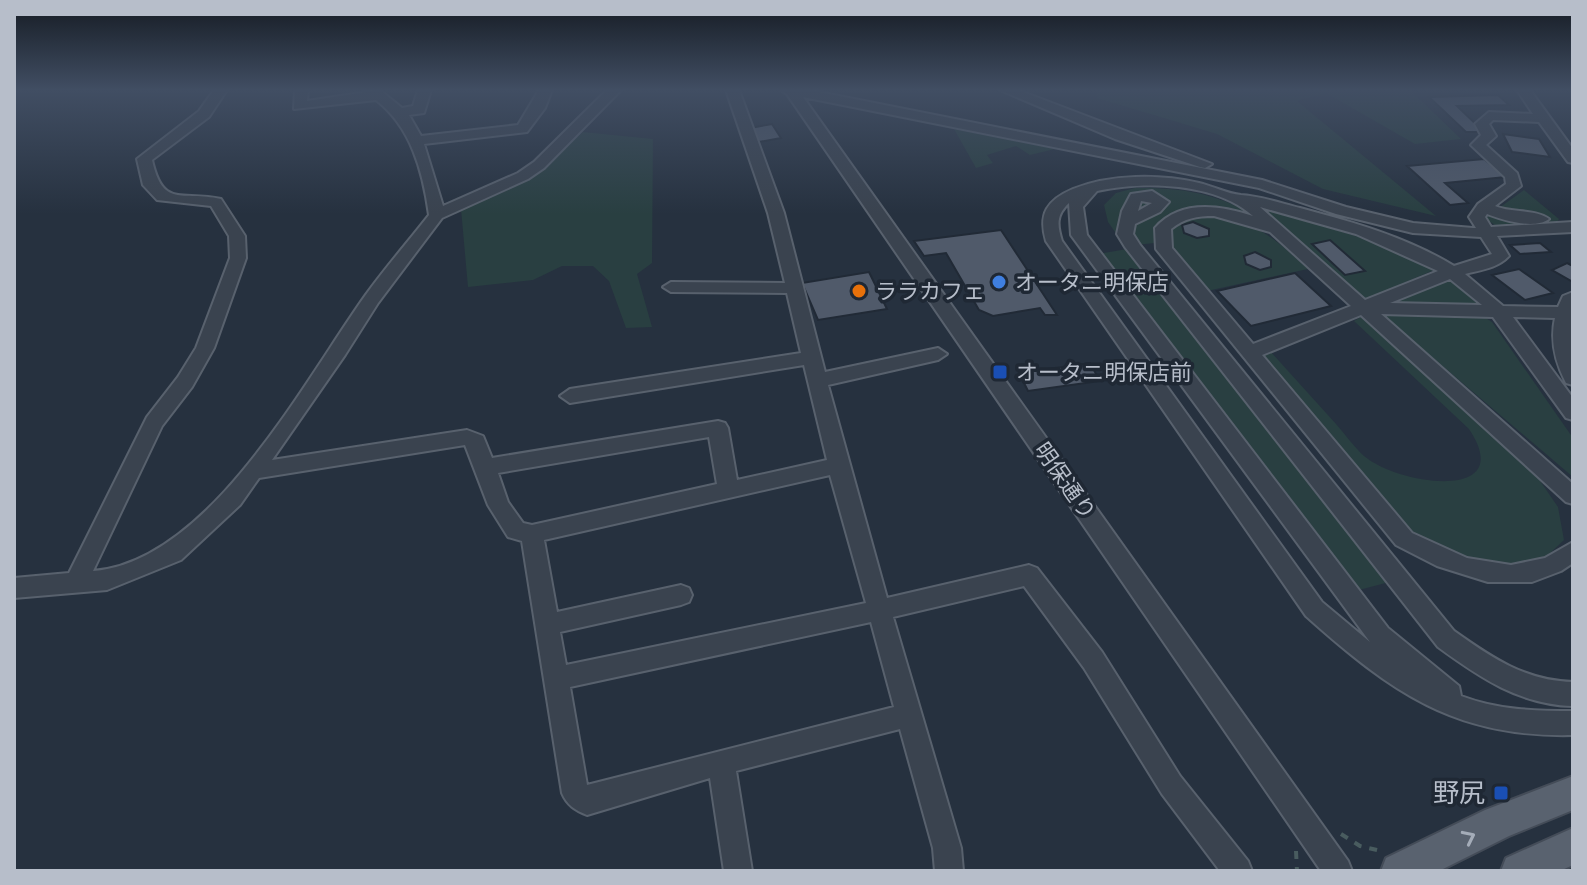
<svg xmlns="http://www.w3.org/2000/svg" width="1587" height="885" font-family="'Fira Sans Condensed','Noto Sans JP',sans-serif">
<rect width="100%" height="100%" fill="#26313f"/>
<!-- green -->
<g fill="#293f41">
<polygon points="1096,90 1410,90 1461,139 1415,144 1326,93 1297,101 1436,216 1323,189 1217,134 1097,98"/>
<polygon points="954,129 1055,149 1030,155 1016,146 987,155 993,163 976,168"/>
<polygon points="583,132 653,139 652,263 637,274 652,327 626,328 609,281 593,266 562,266 533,280 468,287 461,209 501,187 531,177"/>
<path d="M1135,188C1186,187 1225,195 1268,224C1232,211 1204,203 1167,215L1155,234V243L1125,246L1108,222L1104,205L1116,193Z"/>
<polygon points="1524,190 1559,219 1555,225 1499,228 1485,218"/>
<polygon points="1260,207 1379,243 1434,270 1364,300"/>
<path d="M1202,216C1258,222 1268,233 1308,269L1207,291L1169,250C1170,222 1175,220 1202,216Z"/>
<polygon points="1127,249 1397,580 1359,590 1098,254"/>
<polygon points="1450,279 1480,306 1383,304"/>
<polygon points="1379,312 1481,315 1492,322 1573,438 1573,477"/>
<path d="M1361,317L1536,475L1558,507L1564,540L1547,556L1520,564L1476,562L1439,548L1412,532L1385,504L1259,355L1270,351C1292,375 1314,400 1336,424C1345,434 1354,447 1364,456C1400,486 1518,502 1469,429L1354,321Z"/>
</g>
<!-- building -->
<g fill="#505a6a" stroke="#212a36" stroke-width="2">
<polygon points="1498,95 1509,105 1457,106 1484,132 1466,132 1429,97"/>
<polygon points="772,124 781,138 759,142 750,128"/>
<polygon points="1503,134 1539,139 1550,157 1512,152"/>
<polygon points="1484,159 1506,177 1445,183 1468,203 1450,205 1407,166"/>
<polygon points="1193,222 1209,229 1209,236 1197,238 1184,233 1182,225"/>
<polygon points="1001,230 1057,315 1045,315 1040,308 993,316 979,310 946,253 924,256 914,241"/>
<polygon points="1330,240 1365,271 1345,275 1312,244"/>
<polygon points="1540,243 1551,252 1520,254 1510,245"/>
<polygon points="1255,252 1271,260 1271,267 1260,270 1246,264 1244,256"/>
<polygon points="1567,263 1573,266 1573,282 1552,270"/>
<polygon points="1519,269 1553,293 1525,300 1492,275"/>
<polygon points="869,272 887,309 818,320 802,283"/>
<polygon points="1295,273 1331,306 1251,326 1217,291"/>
<polygon points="1090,363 1100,381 1028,391 1019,373"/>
</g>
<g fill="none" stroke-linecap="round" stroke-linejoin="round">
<defs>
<g id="minor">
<path d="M214,90H227L209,117L152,160C163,209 181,190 221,199L245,236L246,258L214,348L192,387L162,426L93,571C209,562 303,383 365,296C385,268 408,242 429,215C423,171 411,127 376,100L294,109L295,90H308L307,101L380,90L402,108L413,106L418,90H431L424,113L409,115L421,136L518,125L539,90H552L545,108L527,132L424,144L443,206L518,173L534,162L607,90H621L544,168L528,179L442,218L378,303L345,355L272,460L467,430L483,436L492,458L718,421L725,423L728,428L737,480L827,460L804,365L570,403L560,396L570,389L801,353L787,293L671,292L663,287L671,282L785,283L768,213L726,90H739L784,213L825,372L938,348L947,354L938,360L828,385L887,598L1029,565L1037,568L1102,652L1180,776L1248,861L1252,871H1220L1162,794L1084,668L1024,586L893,617L961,848L963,871H935L933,848L900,729L736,771L752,871H724L710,778L587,815C575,810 567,805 562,793L522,541L508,537L488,505L465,445L259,478L240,505L181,560L107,590L14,598V578L69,573L147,417L178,377L196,348L230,258L229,236L211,206L157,200L143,185L137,159L199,111ZM709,437L717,484L532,525L523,523L508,502L498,473ZM830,475L866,603L566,665L560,632L681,605L689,602L692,595L689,588L681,585L557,612L544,540ZM871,622L894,707L587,785L570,687Z"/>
<path d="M781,90H809L1262,180L1346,207L1413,223L1473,228H1476L1469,217L1478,204L1506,184L1505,177L1471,145L1481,135L1475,124L1489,112L1533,114L1517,90H1530L1573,149V163L1568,162L1539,122L1493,120L1489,124L1496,136L1486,145L1517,173L1521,186L1495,206C1511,213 1536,209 1549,219C1534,230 1503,220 1487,214L1485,217L1491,227L1573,222V232L1497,236L1509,256C1498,268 1481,270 1465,274L1503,306L1558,307L1563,296L1573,292V385L1566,383C1555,362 1550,341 1555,318L1513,317L1573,398V420L1566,418L1493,317L1381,314L1573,484V504L1566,502L1361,315L1262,355L1412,533L1467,558L1511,565L1545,558L1573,542V563L1561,571L1532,582H1488L1437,566L1396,545L1156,249L1155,228C1180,199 1220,205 1253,216C1215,182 1144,181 1097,191L1083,207L1087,235L1388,628L1459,686L1461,696C1498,710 1535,711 1573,711V735C1455,738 1391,692 1306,616L1046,241C1038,214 1047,200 1073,189C1111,174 1160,174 1199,183C1212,186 1228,194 1241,195C1260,196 1280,203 1300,208C1352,222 1407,237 1454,266L1492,254L1481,237L1413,233L1336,214L1259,188L803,97L1348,861L1352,871H1321L787,94ZM1069,203L1071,235L1370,642L1322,602L1062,241C1057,225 1056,215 1069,203ZM1260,207L1356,234L1438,271L1365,300ZM1214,216L1270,232L1351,306L1253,344L1172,248L1171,229C1185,218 1197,216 1214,216ZM1450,279L1482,305L1390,303Z"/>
<polygon points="1000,90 1018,90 1212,164 1205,168 1200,167 1115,139"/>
<path d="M1152,191L1169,202L1160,212L1135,224L1133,234L1140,245L1454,631C1492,658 1526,681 1573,682V706C1520,705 1479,677 1438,647L1125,247L1117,234L1122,211L1131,194ZM1141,201L1152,203L1138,211Z"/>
</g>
<g id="major">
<polygon points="1573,776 1573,810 1509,836 1439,871 1381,871 1386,858 1485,810"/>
<polygon points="1573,828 1573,865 1560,871 1501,871 1506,858"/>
</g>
</defs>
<!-- minor casing -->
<use href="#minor" stroke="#58616d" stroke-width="4"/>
<!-- major casing -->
<use href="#major" stroke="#444c58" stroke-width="4"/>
<!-- path -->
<g stroke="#495c5f" stroke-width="4" stroke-dasharray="8 8" stroke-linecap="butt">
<polyline points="1341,834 1360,846 1381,851"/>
<polyline points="1296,851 1297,871"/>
</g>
<!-- minor -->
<use href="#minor" fill="#3a434f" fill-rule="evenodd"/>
<!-- major -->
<use href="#major" fill="#59626f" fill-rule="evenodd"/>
</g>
<!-- one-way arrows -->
<defs><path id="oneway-chevron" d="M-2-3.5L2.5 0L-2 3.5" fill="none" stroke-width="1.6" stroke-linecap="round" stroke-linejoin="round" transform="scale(2)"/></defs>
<use stroke="#a4acb8" href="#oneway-chevron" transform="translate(1469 837) rotate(-26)"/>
<!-- sky -->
<linearGradient id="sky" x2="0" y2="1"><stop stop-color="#151b23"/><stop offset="0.42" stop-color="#414e63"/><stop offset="1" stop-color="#414e63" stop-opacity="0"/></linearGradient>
<rect width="1587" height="214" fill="url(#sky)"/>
<!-- markers -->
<circle fill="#3f7fe0" stroke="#1f2834" stroke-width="3" cx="999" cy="282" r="8"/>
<circle fill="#e8710a" stroke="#1f2834" stroke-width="3" cx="859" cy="291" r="8"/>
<g fill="#1a4fb4" stroke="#1f2834" stroke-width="3">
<rect x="992" y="364" width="16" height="16" rx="4"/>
<rect x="1493" y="785" width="16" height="16" rx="4"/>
</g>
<g text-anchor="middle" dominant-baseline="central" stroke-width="7" stroke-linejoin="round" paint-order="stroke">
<!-- poi labels -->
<g font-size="22" fill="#b7beca" stroke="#1f2834" text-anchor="start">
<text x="1015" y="282">オータニ明保店</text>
<text x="875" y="291">ララカフェ</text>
<text x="1016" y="372">オータニ明保店前</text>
</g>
<!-- street labels -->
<g font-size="22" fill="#b7beca" stroke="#1f2834">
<text transform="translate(1065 481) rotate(55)">明保通り</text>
</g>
<!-- near-poi labels -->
<g font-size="26" fill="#b7beca" stroke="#1f2834" text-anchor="end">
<text x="1485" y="793">野尻</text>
</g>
</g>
<!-- border -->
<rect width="1587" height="885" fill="none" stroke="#b7beca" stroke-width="32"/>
</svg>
